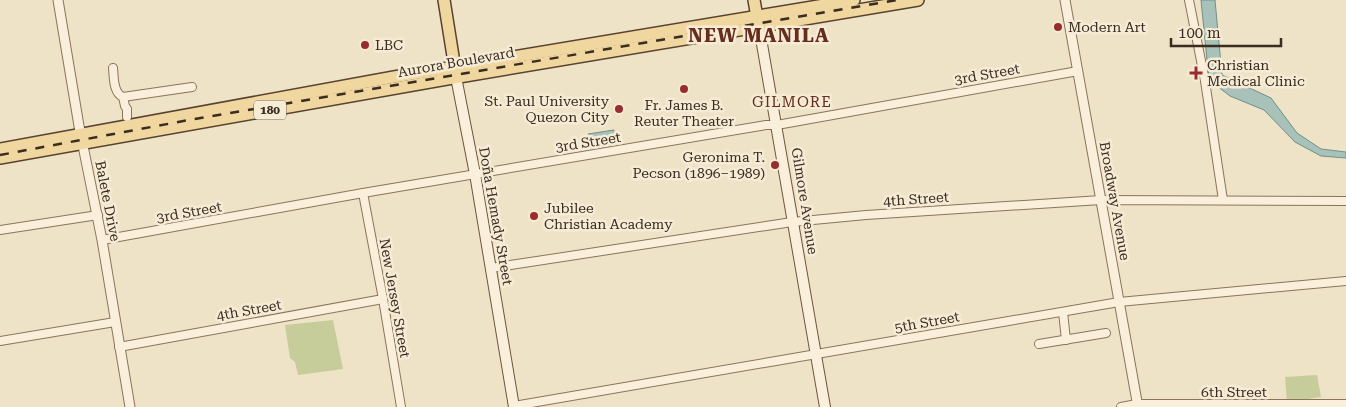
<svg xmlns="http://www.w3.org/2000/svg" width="1346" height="407" font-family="'Roboto Serif',serif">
<rect width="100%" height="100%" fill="#eee2c7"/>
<!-- green -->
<g fill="#c7cd9a">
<polygon points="333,320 343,369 298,375 295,362 290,358 285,325"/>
<polygon points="1317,375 1321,397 1287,402 1285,377"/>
</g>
<!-- water -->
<g fill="#a8c2ba" stroke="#6e9188">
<polygon points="1201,0 1215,0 1222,75 1271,98 1297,133 1321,149 1346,152 1346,158 1321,156 1295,142 1264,110 1230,96 1209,80"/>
<polygon points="614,130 616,143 590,147 588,134"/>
</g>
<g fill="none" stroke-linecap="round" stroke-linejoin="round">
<defs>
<g id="minor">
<polyline points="1189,0 1205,81 1223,200"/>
<path d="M113,68C114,77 113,93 123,97L125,106L127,109V117"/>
<polyline points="123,97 192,87"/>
<polyline points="363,193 383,299 401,407"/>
<polyline points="0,230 98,215"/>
<polyline points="102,240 363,193 766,125 777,125 1078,71"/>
<polyline points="491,268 792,222 866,215 1101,200 1346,201"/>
<polyline points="1063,312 1066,340"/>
<polyline points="0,341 115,322"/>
<polyline points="1039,344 1106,333"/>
<polyline points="119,347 383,299"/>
<polyline points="514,406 1119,302 1346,281"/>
<polyline points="1121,407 1137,404 1346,404"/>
</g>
<g id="tertiary">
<polyline points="58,0 79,126 102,240 130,407"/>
<polyline points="1065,0 1138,407"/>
</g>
<g id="secondary">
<polyline points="759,27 825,407"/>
<polyline points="456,77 475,174 514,407"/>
</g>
<g id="primary">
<polyline points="444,0 456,75"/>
<polyline points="754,0 758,23"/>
<polyline points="0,149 394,77 854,0"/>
<polyline points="0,158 447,79 918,0"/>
</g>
</defs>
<!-- minor casing -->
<use href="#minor" stroke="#8a745c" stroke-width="10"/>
<!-- tertiary casing -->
<use href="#tertiary" stroke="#8a745c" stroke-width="11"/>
<!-- secondary casing -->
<use href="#secondary" stroke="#6c553f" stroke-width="12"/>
<!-- primary casing -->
<use href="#primary" stroke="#584230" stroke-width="14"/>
<!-- minor -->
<use href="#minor" stroke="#f9efda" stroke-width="8"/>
<!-- tertiary -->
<use href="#tertiary" stroke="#f9efda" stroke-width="9"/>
<!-- secondary -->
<use href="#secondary" stroke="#f9efda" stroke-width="10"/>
<!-- primary -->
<use href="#primary" stroke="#f0d79f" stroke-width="11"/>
<!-- rail -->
<polyline stroke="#3a2c20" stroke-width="2.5" stroke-dasharray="9 9" stroke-linecap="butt" points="0,155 189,120 897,0"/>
</g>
<!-- markers -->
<g fill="#992c2e" stroke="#f6ecd6" stroke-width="2">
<circle cx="1058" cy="27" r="5"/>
<circle cx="365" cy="45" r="5"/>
<path d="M1193.5 65.5h5v5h5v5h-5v5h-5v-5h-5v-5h5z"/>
<circle cx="684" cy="89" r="5"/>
<circle cx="619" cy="109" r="5"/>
<circle cx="775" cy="165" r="5"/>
<circle cx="534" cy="216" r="5"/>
</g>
<g text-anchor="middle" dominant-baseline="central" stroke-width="5" stroke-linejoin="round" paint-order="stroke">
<!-- shield labels -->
<rect fill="#f6ecd6" stroke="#726657" stroke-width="1" x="254" y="100.5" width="32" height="19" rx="4"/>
<g font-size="12" font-weight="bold" fill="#3a2c20">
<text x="270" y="110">180</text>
</g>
<!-- poi labels -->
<g font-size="14" fill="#3a2c20" stroke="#f6ecd6" text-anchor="start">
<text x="1068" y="27">Modern Art</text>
<text x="375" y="45">LBC</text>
<text x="1207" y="65">Christian<tspan x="1207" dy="16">Medical Clinic</tspan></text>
<text x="609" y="101" text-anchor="end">St. Paul University<tspan x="609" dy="16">Quezon City</tspan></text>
<text x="684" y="105" text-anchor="middle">Fr. James B.<tspan x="684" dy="16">Reuter Theater</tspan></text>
<text x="765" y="157" text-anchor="end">Geronima T.<tspan x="765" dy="16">Pecson (1896–1989)</tspan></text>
<text x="544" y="208">Jubilee<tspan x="544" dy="16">Christian Academy</tspan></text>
</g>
<!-- street labels -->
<g font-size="14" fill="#3a2c20" stroke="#f6ecd6">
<text transform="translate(456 62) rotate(-10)">Aurora Boulevard</text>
<text transform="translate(987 74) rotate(-10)">3rd Street</text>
<text transform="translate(588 142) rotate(-9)">3rd Street</text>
<text transform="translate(916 199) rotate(-4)">4th Street</text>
<text transform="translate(108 201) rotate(79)">Balete Drive</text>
<text transform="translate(805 201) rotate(81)">Gilmore Avenue</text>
<text transform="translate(1115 201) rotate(80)">Broadway Avenue</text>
<text transform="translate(189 212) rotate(-10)">3rd Street</text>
<text transform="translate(496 216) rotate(80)">Doña Hemady Street</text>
<text transform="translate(395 298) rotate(80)">New Jersey Street</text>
<text transform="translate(249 310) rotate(-10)">4th Street</text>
<text transform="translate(927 322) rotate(-10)">5th Street</text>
<text x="1234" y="392">6th Street</text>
</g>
<!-- neighbourhood labels -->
<g font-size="15" letter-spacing="1" fill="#672e1f" stroke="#f6ecd6">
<text x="792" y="102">GILMORE</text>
</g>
<!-- district labels -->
<g font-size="19" font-weight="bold" letter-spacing="1" fill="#672e1f" stroke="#f6ecd6">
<text x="759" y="35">NEW MANILA</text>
</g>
</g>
<!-- scale -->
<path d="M1171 38v8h110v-8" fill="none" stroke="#3a2c20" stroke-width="2.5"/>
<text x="1178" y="38" font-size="15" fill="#3a2c20" stroke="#f6ecd6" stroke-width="4" paint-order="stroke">100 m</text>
</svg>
